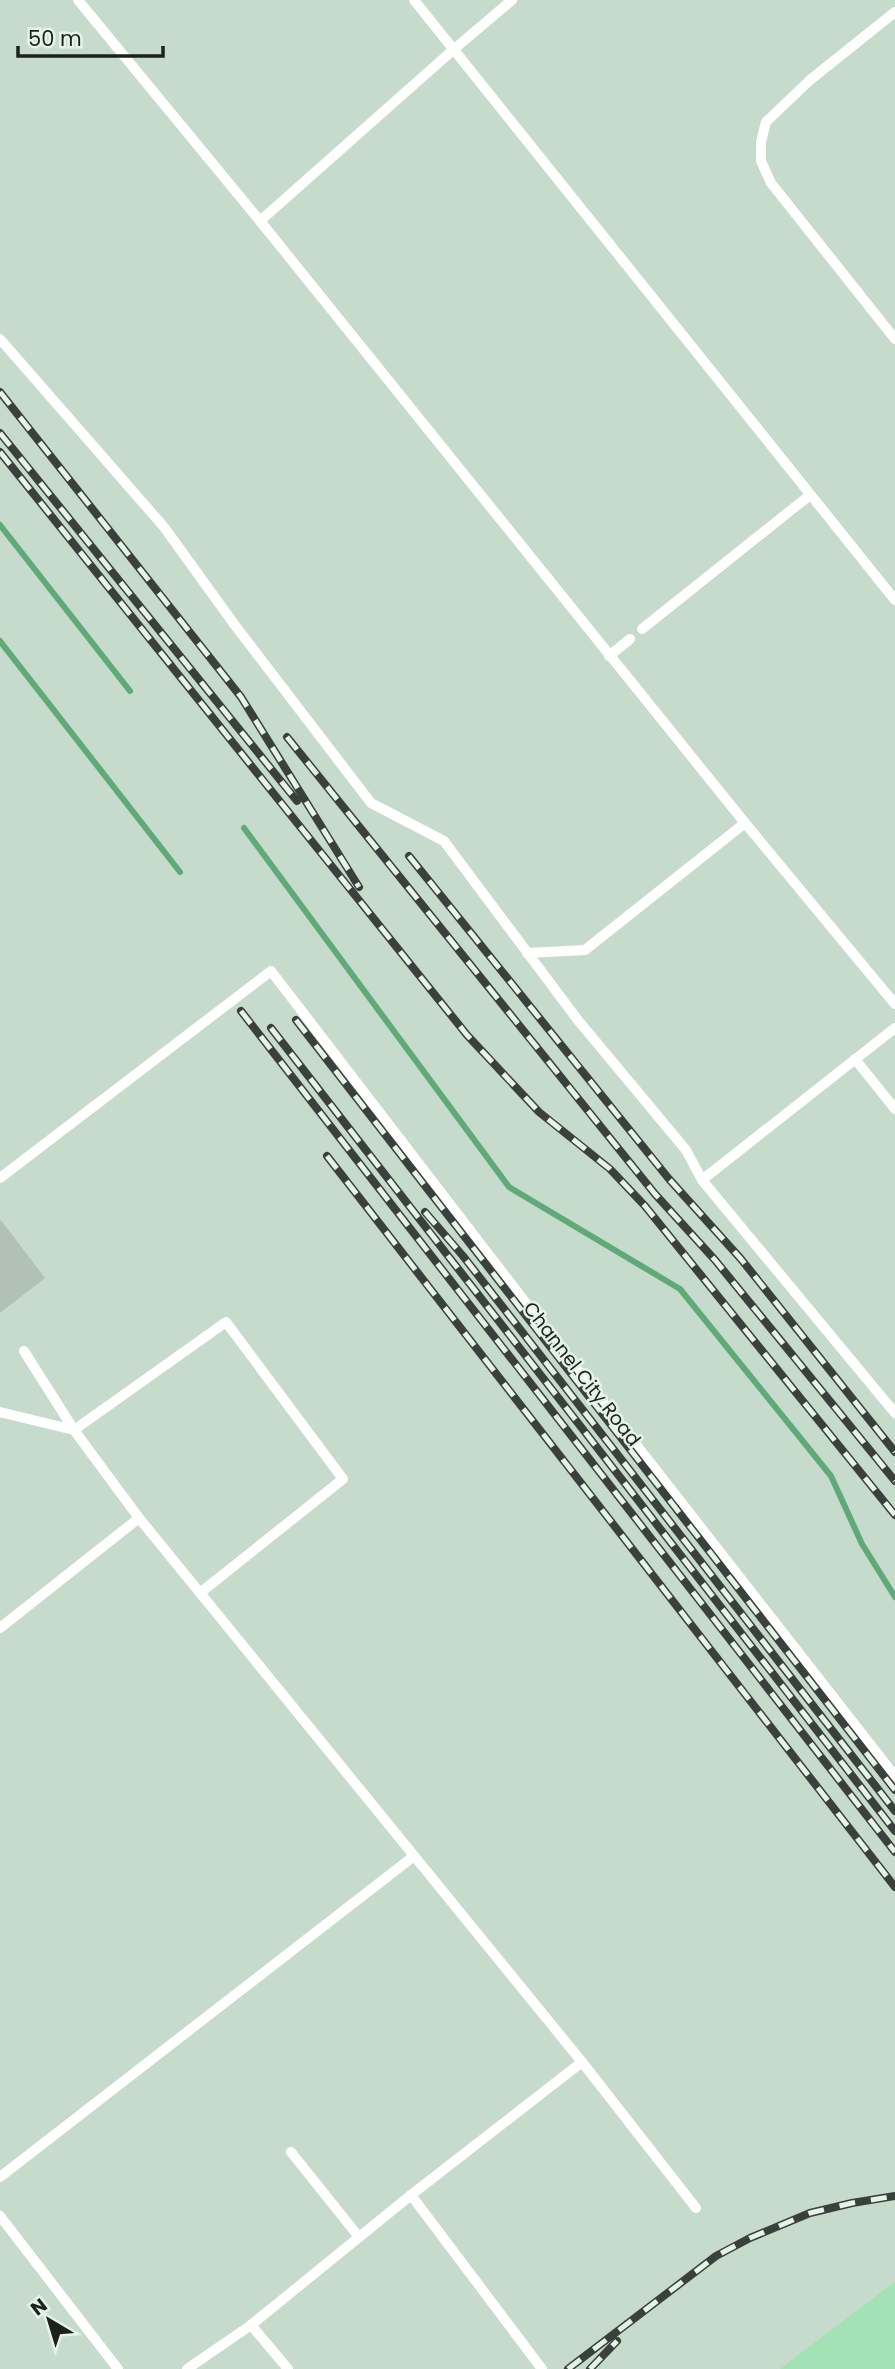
<svg xmlns="http://www.w3.org/2000/svg" width="895" height="2369" font-family="Poppins,sans-serif">
<rect width="100%" height="100%" fill="#d8e6db"/>
<!-- built -->
<rect fill="#c6dbcc" x="0" y="0" width="895" height="2369"/>
<!-- green -->
<polygon fill="#a2e2b5" points="895,2282 895,2369 780,2369"/>
<g fill="none" stroke-linecap="round" stroke-linejoin="round">
<!-- stream -->
<g stroke="#60aa79" stroke-width="6">
<polyline points="0,525 130,691"/>
<polyline points="0,641 180,872"/>
<polyline points="244,828 509,1187 680,1289 831,1476 862,1544 895,1597"/>
</g>
</g>
<!-- building -->
<polygon fill="#b2c1b6" points="0,1219 45,1278 0,1313"/>
<g fill="none" stroke-linecap="round" stroke-linejoin="round">
<!-- service -->
<g stroke="#fff" stroke-width="10">
<polyline points="78,0 260,221"/>
<polyline points="414,0 895,600"/>
<polyline points="512,0 453,50 260,221 745,823"/>
<polyline points="895,12 810,80 766,122 761,142 761,161 771,183 895,339"/>
<polyline points="0,339 164,527 234,624 371,803 444,841 577,1019 686,1150 702,1180 895,1413"/>
<polyline points="642,629 810,495"/>
<polyline points="609,656 630,639"/>
<polyline points="527,953 585,950 745,823 895,1004"/>
<polyline points="855,1059 895,1109"/>
<polyline points="0,1178 271,971 545,1328 895,1776"/>
<polyline points="702,1180 895,1028"/>
<polyline points="24,1351 74,1430 139,1518 582,2062 696,2208"/>
<polyline points="0,1412 74,1430 226,1322 343,1479 200,1593"/>
<polyline points="0,1628 139,1518"/>
<polyline points="291,2152 359,2237"/>
<polyline points="0,2177 414,1856"/>
<polyline points="411,2195 542,2369"/>
<polyline points="0,2216 118,2369"/>
<polyline points="251,2325 288,2369"/>
<polyline points="187,2369 251,2325 411,2195 582,2062"/>
</g>
<defs>
<g id="rail">
<polyline points="0,392 241,697 359,887"/>
<polyline points="0,433 297,801"/>
<polyline points="0,452 467,1035 539,1112 610,1169 645,1206 895,1515"/>
<polyline points="287,737 655,1194 715,1260 895,1481"/>
<polyline points="409,856 669,1179 741,1259 895,1452"/>
<polyline points="241,1011 895,1852"/>
<polyline points="296,1020 895,1790"/>
<polyline points="271,1028 895,1831"/>
<polyline points="327,1156 895,1887"/>
<polyline points="425,1212 463,1256 895,1811"/>
<polyline points="568,2369 716,2256 750,2238 810,2213 852,2203 895,2196"/>
<polyline points="590,2369 617,2341"/>
</g>
</defs>
<!-- rail casing -->
<use href="#rail" stroke="#3a403b" stroke-width="8"/>
<!-- rail -->
<use href="#rail" stroke="#e5f3e9" stroke-width="5" stroke-dasharray="16" stroke-linecap="butt"/>
</g>
<g text-anchor="middle" dominant-baseline="central" stroke-width="5" stroke-linejoin="round" paint-order="stroke">
<!-- street labels -->
<g font-size="19" fill="#1c211d" stroke="#e5f3e9">
<text transform="translate(582 1374) rotate(52)">Channel City Road</text>
</g>
</g>
<!-- north arrow -->
<g transform="translate(49 2320) rotate(322)" stroke="#e5f3e9" stroke-width="5" paint-order="stroke">
<path d="M0-5L12 26L0 18L-12 26Z" fill="#1c211d"/>
<text y="-10" font-size="19" font-weight="bold" text-anchor="middle" fill="#1c211d">N</text>
</g>
<!-- scale -->
<path d="M18 46v10h145v-10" fill="none" stroke="#1c211d" stroke-width="3.5"/>
<text x="28" y="46" font-size="21" fill="#1c211d" stroke="#e5f3e9" stroke-width="5" paint-order="stroke">50 m</text>
</svg>
